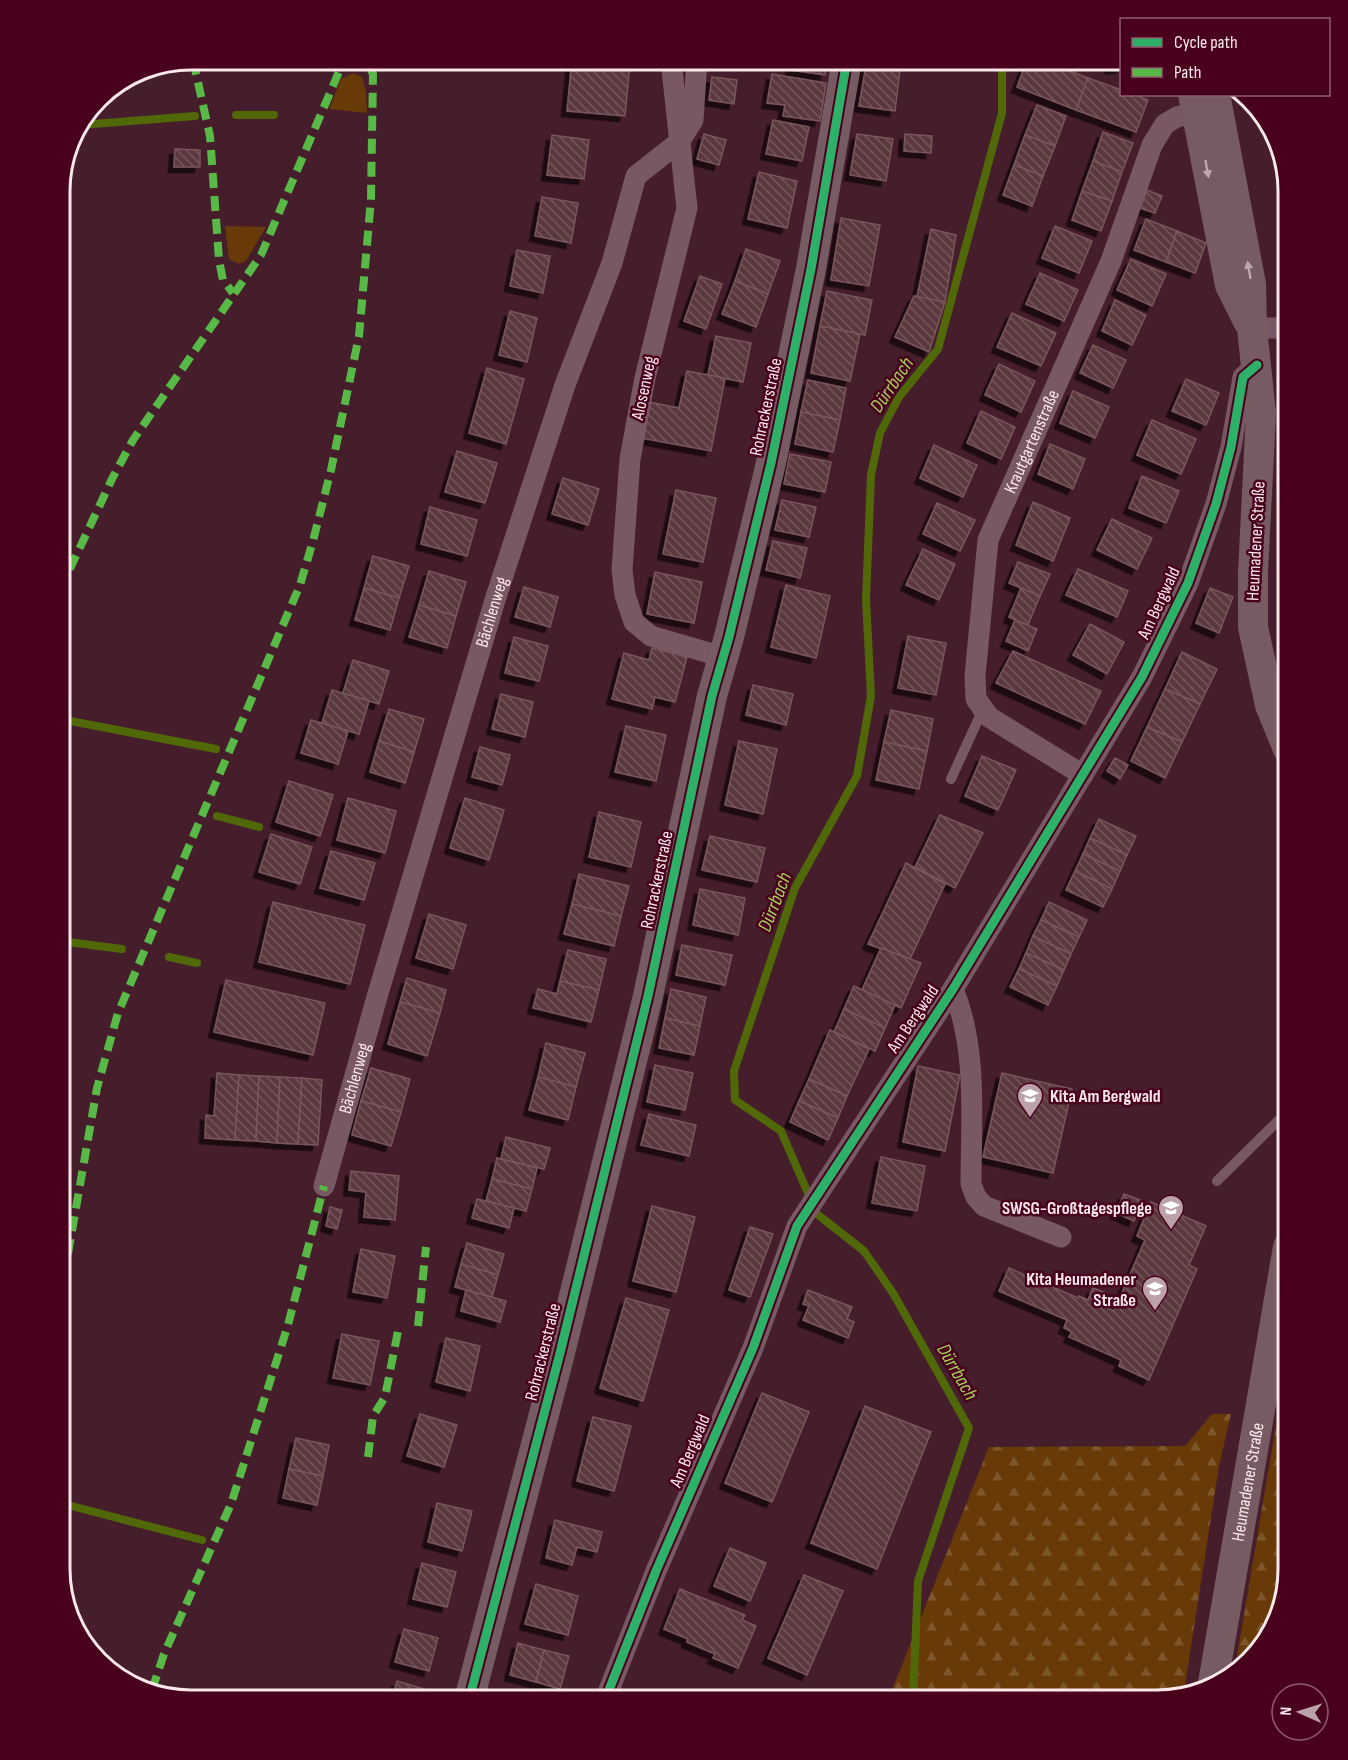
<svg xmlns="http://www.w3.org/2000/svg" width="1348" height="1760" font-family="'Sofia Sans Condensed',sans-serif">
<defs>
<pattern id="forest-firs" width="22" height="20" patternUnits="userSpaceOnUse" patternTransform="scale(1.5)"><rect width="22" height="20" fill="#683a07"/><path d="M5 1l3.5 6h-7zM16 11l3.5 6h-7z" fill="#7e562b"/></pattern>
<pattern id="building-back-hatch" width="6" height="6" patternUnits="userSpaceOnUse" patternTransform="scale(1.5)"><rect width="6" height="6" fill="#5a383e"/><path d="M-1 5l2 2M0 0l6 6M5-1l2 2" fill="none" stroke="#73555a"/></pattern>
<filter id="shadow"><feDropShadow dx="-5.5" dy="5.5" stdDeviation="0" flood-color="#0009"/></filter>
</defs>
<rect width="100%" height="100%" fill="#451d2b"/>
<!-- green -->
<g fill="#683a07">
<polygon points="353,73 362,77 366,92 367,113 329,109 341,79"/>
<polygon points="225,226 266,227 246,261 239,264 229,259"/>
</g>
<!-- forest -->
<g fill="url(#forest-firs)">
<polygon points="1288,1354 1288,1569 1271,1634 1234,1674"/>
<polygon points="1212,1414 1231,1414 1219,1466 1184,1692 1157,1700 888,1700 989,1447 1185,1446"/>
</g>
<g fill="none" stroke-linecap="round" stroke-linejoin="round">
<!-- stream -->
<g stroke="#516808" stroke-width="8">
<polyline points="236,115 274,115"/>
<polyline points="80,125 195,116"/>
<polyline points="60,539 67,541"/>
<polyline points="60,719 216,749"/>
<polyline points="217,816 259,827"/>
<polyline points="60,941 122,949"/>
<polyline points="169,957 197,963"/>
<polyline points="60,1503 202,1540"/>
<polyline points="740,1700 742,1694 782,1700"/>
<polyline points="913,1700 918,1581 969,1428 893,1293 864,1251 817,1214 781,1131 735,1100 734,1071 795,888 857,776 871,696 866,599 871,475 880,433 899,397 938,349 1002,113 1002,60"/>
</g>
</g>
<!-- building -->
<g fill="url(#building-back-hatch)" stroke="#78565b" stroke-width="1.5" filter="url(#shadow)">
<polygon points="572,60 630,63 625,116 567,111"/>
<polygon points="793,60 828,60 825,75 791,70"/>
<polygon points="1027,60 1042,60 1088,78 1076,110 1017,87"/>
<polygon points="1109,60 1122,60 1122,67 1111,69"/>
<polygon points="866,65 900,70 895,111 859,106"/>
<polygon points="772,74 826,83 820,121 783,116 785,105 767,103"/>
<polygon points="712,77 737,80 734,104 709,100"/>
<polygon points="1088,78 1122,90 1122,94 1133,94 1148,100 1136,132 1076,110"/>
<polygon points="1037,105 1066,116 1055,146 1025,135"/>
<polygon points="773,120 809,127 802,161 766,154"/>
<polygon points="1103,132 1133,143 1122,172 1093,161"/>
<polygon points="704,134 726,140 719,165 697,159"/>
<polygon points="857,134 893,139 886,181 850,175"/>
<polygon points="905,134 932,136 931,153 904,151"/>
<polygon points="552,135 589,140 584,179 547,175"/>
<polygon points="1025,135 1055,146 1043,176 1014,165"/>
<polygon points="175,149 200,150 200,167 174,167"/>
<polygon points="1093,161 1122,172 1112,201 1082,191"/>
<polygon points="1014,165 1043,176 1032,206 1003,195"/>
<polygon points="759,172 797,181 787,228 748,219"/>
<polygon points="1285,182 1288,191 1288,208 1284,207"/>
<polygon points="1147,190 1162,196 1155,213 1140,208"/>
<polygon points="1082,191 1112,201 1101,231 1072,220"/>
<polygon points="542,197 578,203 571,243 535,236"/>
<polygon points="841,218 880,225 869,286 831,280"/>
<polygon points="1146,219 1177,231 1166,262 1134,250"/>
<polygon points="1055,226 1092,241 1079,273 1042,258"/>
<polygon points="931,229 956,235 945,302 917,297"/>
<polygon points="1177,231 1206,243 1195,273 1166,262"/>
<polygon points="746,249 780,261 768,294 735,281"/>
<polygon points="517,250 550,256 543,293 510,286"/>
<polygon points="1131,259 1166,274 1152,306 1117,290"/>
<polygon points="1040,273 1078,290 1064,321 1026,304"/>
<polygon points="700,276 722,284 706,329 684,321"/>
<polygon points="735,281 768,294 756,327 722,314"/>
<polygon points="827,291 872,300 865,335 820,326"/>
<polygon points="914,296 945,302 929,352 895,337"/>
<polygon points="1115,300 1146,315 1132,345 1102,331"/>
<polygon points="510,311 537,318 527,362 499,355"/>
<polygon points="1012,313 1056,333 1041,366 997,347"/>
<polygon points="820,326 860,334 850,381 811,373"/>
<polygon points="716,336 751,343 743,382 708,375"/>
<polygon points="1093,345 1126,360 1113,388 1080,373"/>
<polygon points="999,364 1035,381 1021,412 985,395"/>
<polygon points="487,368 524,379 506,444 469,433"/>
<polygon points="687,371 725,378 711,451 641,438 648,402 679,408"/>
<polygon points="1186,379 1219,393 1206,425 1172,411"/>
<polygon points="808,380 846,388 840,420 801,412"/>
<polygon points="1073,391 1109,407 1095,438 1060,423"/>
<polygon points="981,411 1015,427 1001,459 967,443"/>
<polygon points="801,412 840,420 833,452 795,444"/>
<polygon points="1152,420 1196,439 1181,474 1137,455"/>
<polygon points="1050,444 1085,459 1073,489 1038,474"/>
<polygon points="934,445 977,465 963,497 920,478"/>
<polygon points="457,451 497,463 485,503 445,492"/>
<polygon points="790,454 831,462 825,492 784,484"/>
<polygon points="1142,476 1179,491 1166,523 1129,508"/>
<polygon points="563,478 599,489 588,525 552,514"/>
<polygon points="676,490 716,498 703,562 663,554"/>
<polygon points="782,500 816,507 809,537 775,530"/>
<polygon points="1033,502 1070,518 1053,561 1016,545"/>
<polygon points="937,503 975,520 960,551 923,534"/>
<polygon points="430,507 477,520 467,556 421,544"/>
<polygon points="1112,519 1152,538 1137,569 1097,550"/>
<polygon points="773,541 807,548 800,578 766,570"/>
<polygon points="923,549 955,564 939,600 906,585"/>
<polygon points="373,556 409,566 399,598 364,588"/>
<polygon points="1018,562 1050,574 1040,596 1009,583"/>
<polygon points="1078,569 1128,591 1117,617 1066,595"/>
<polygon points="429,571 466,582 456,616 419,605"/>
<polygon points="655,572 702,582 694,623 647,614"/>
<polygon points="786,585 830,596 816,658 771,647"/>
<polygon points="524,587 558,597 550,627 515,617"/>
<polygon points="364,588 399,598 390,630 355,620"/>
<polygon points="1021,588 1040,596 1028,625 1009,617"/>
<polygon points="1210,588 1233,597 1219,633 1196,623"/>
<polygon points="419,605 456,616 447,648 409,637"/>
<polygon points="1015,620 1037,629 1028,651 1006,641"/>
<polygon points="1090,624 1124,642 1107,674 1073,655"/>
<polygon points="908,636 946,643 936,695 898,688"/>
<polygon points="514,637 548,646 539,681 505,673"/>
<polygon points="652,648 687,657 675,702 655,697 652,709 612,699 624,653 649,660"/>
<polygon points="1013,651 1101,691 1085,724 996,683"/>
<polygon points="1182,652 1217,669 1200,704 1165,689"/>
<polygon points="353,660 389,671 379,704 343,693"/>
<polygon points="753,685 793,694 786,725 746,715"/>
<polygon points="1165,689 1200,704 1182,742 1147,727"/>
<polygon points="332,690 369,701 359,734 322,723"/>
<polygon points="501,694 533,702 525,737 492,729"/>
<polygon points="389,709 424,719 414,752 379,741"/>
<polygon points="891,710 933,719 927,751 884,742"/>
<polygon points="311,720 348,731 338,764 301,753"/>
<polygon points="626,726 666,735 656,781 615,772"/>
<polygon points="1147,727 1182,742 1165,778 1131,761"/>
<polygon points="379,741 414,752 405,783 370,772"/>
<polygon points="739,741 777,749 763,814 725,805"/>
<polygon points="884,742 927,751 919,789 876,780"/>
<polygon points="480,747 510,755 502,785 472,777"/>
<polygon points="982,756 1016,770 998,810 965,796"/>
<polygon points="1115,758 1128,765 1120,779 1107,771"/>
<polygon points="289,781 333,795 320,836 276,822"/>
<polygon points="348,798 396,811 385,853 337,840"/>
<polygon points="465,798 504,810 489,860 450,848"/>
<polygon points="599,812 641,822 631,867 589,857"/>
<polygon points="940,815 983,833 955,888 915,867"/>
<polygon points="1099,819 1136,836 1127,855 1090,838"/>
<polygon points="271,834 312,847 300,884 259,872"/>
<polygon points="710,836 765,848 757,882 702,870"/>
<polygon points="1090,838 1127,855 1120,871 1083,854"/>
<polygon points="331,851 375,863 364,900 320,888"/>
<polygon points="1083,854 1120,871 1112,889 1075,871"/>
<polygon points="906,863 945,884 910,959 868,944"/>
<polygon points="1075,871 1112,889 1103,907 1066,890"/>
<polygon points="579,874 629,886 621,916 572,904"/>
<polygon points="700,889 745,898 738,935 693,925"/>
<polygon points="273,902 365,925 350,984 259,962"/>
<polygon points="1049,902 1087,920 1079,937 1041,920"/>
<polygon points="572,904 621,916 614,946 564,934"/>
<polygon points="429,914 466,925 453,969 416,958"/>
<polygon points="1041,920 1079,937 1071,954 1033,936"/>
<polygon points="1033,936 1071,954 1064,970 1026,953"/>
<polygon points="682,945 732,955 725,985 676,975"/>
<polygon points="881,948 921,963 901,1008 862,990"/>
<polygon points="568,950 606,959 599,990 560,981"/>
<polygon points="1026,953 1064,970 1057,986 1019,969"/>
<polygon points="1019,969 1057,986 1048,1005 1010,987"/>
<polygon points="407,978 446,990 440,1013 400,1002"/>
<polygon points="226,980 325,1003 313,1055 214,1032"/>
<polygon points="560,981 599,990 591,1022 533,1008 538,989 557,994"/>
<polygon points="854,986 895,1005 885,1028 844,1009"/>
<polygon points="671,989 706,997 700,1026 665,1018"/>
<polygon points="400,1002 440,1013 427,1056 388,1044"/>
<polygon points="844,1009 885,1028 875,1051 834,1032"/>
<polygon points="665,1018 700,1026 694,1055 659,1048"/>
<polygon points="830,1030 869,1049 847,1096 809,1079"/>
<polygon points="546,1043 585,1053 576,1087 538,1077"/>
<polygon points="655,1065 693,1073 685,1110 647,1102"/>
<polygon points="918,1066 960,1075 945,1151 903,1142"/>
<polygon points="371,1068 410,1079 401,1112 361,1101"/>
<polygon points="217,1073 239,1075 235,1140 205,1138 206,1115 214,1116"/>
<polygon points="1002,1073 1072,1089 1053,1173 983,1157"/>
<polygon points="239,1075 259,1076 256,1141 235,1140"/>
<polygon points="259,1076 280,1077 277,1143 256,1141"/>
<polygon points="280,1077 302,1078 298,1144 277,1143"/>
<polygon points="538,1077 576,1087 568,1120 529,1110"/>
<polygon points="302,1078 322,1080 318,1145 298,1144"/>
<polygon points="809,1079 847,1096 838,1118 799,1101"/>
<polygon points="361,1101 401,1112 391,1146 352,1135"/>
<polygon points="799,1101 838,1118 828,1140 790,1122"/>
<polygon points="649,1114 696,1125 689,1156 641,1145"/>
<polygon points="506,1137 550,1148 544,1169 501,1159"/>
<polygon points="881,1157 925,1166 917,1211 872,1203"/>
<polygon points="497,1158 537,1168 532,1189 492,1179"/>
<polygon points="351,1171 399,1176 395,1220 364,1217 366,1192 349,1190"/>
<polygon points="492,1179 532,1189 526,1211 486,1201"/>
<polygon points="1124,1194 1142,1201 1134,1221 1116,1213"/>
<polygon points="477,1199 514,1208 509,1228 472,1218"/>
<polygon points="1151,1202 1206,1226 1189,1265 1197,1269 1149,1380 1119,1366 1121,1360 1069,1337 1072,1332 1064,1328 1067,1320 999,1291 1009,1268 1078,1298 1079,1296 1088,1300 1093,1288 1106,1293 1101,1305 1114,1311 1145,1240 1137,1236"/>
<polygon points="652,1206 695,1217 676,1292 633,1281"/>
<polygon points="330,1207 342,1210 337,1229 326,1226"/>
<polygon points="750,1227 773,1234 750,1297 729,1290"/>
<polygon points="467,1243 504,1254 498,1275 461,1264"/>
<polygon points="361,1249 395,1256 387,1298 353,1292"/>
<polygon points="461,1264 498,1275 492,1297 455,1287"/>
<polygon points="466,1290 506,1301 500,1322 461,1311"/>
<polygon points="808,1290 852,1307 847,1319 854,1322 848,1338 803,1320 809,1306 803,1304"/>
<polygon points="626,1298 669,1310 643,1401 600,1388"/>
<polygon points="342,1334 379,1341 370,1385 333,1378"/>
<polygon points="446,1338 480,1346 470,1391 436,1382"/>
<polygon points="762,1393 809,1412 772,1502 725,1483"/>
<polygon points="865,1406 931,1432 877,1569 811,1543"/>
<polygon points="420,1414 457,1425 444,1467 407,1456"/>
<polygon points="593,1417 631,1426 614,1491 577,1481"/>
<polygon points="296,1438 329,1445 323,1476 289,1469"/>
<polygon points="289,1469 323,1476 317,1505 283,1498"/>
<polygon points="437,1503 472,1511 462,1551 428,1542"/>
<polygon points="555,1520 602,1532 597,1552 577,1547 572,1565 546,1558"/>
<polygon points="730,1548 766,1563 750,1601 714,1586"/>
<polygon points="422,1563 456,1572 447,1607 413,1599"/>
<polygon points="804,1575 843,1591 807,1675 768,1658"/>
<polygon points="536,1584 578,1596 568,1635 525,1624"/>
<polygon points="680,1589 745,1615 742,1620 756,1626 738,1668 713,1658 715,1654 687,1642 688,1639 664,1629"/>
<polygon points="404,1629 438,1638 429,1671 395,1662"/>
<polygon points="518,1643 544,1650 536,1682 510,1675"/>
<polygon points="544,1650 569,1656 560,1689 536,1682"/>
<polygon points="397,1681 424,1689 421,1700 392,1700"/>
</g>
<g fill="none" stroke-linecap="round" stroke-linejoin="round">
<!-- lane -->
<g stroke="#785862" stroke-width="10">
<polyline points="951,779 983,709"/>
<polyline points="1217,1181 1288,1111"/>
</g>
<!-- street -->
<g stroke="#785862" stroke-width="21">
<polyline points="671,60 687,208 645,378 630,459 622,570 625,595 634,622 651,636 723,657"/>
<polyline points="1252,328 1288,328"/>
<path id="s1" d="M1083,775L989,717L976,699L975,676L988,540L1111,261L1152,145L1165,124L1177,117L1208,109"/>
<path d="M953,989C978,1049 971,1120 971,1184L976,1197L984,1206L1061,1237"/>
<path id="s2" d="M324,1186L377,997L495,600L565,385L612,263L636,176L679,142L693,120L697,60"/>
<polyline points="605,1700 656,1571 753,1348 797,1226 953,989 1142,677 1188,583 1216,504 1231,447 1243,377 1257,365"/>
</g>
<!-- secondary -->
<g stroke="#765b63" stroke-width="30">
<polyline points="1193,94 1230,285 1248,321"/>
<polyline points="1215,94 1251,284 1252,328 1261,413 1253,573 1253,627 1270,705 1288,749"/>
<path id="s3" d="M1213,1683L1288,1247"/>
<polyline points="469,1700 559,1357 648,996 712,696 729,637 771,463 811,269 847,60"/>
</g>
<!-- quiet -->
<g stroke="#58b947" stroke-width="8" stroke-dasharray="15 8" stroke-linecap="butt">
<polyline points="193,60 210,136 219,260 223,280 233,293"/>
<polyline points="60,590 112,479 133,440 261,255 344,60"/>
<polyline points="60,1299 97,1088 118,1013 300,585 313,541 331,470 359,336 371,199 373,74 366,60"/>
<polyline points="418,1326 426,1247"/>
<polyline points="368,1457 373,1416 385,1397 398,1331"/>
<polyline points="152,1690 164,1654 231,1504 288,1325 324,1186"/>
</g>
<defs>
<g id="cycleway">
<polyline points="469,1700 559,1357 648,996 712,696 729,637 771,463 811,269 847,60"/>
<polyline points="605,1700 656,1571 753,1348 797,1226 953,989 1142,677 1188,583 1216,504 1231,447 1243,377 1257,365"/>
</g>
</defs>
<!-- cycleway casing -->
<use href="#cycleway" stroke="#49001d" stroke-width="13"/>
<!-- cycleway -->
<use href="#cycleway" stroke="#2db169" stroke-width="9"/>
</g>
<!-- one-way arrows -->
<defs><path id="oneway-solid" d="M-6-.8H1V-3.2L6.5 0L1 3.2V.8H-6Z" transform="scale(1.5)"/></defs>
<g fill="#bfa9ae">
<use href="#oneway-solid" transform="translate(1207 169) rotate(80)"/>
<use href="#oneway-solid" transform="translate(1249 270) rotate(-100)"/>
</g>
<!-- icons -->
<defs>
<symbol id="school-pin" viewBox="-11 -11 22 30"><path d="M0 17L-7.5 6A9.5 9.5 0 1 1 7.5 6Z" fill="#bba1a8" stroke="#49001d"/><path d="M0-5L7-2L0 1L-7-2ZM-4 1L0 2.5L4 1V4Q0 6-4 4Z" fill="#fff"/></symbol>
</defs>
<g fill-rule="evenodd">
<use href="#school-pin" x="1015" y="1081" width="30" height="40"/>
<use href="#school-pin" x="1156" y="1193" width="30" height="40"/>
<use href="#school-pin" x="1140" y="1274" width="30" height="40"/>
</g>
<g text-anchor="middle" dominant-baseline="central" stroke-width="5" stroke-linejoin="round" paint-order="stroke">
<!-- street labels -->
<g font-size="18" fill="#fbe8eb" stroke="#49001d">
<text transform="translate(644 388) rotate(-78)">Alosenweg</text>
<text transform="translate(766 407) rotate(-78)">Rohrackerstraße</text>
<text stroke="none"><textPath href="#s1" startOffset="400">Krautgartenstraße</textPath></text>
<text transform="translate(1256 541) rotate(-87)">Heumadener Straße</text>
<text transform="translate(1159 603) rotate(-65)">Am Bergwald</text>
<text stroke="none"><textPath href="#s2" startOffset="598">Bächlenweg</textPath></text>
<text transform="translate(657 880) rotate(-78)">Rohrackerstraße</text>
<text transform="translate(913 1019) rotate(-56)">Am Bergwald</text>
<text stroke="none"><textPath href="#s2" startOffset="112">Bächlenweg</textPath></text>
<text transform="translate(543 1352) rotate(-76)">Rohrackerstraße</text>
<text transform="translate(690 1451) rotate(-67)">Am Bergwald</text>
<text stroke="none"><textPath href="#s3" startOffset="204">Heumadener Straße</textPath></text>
</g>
<!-- poi labels -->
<g font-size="18" font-weight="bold" fill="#fbe8eb" stroke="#49001d" text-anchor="end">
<text x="1050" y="1096" text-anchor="start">Kita Am Bergwald</text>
<text x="1152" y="1208">SWSG-Großtagespflege</text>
<text x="1136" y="1279">Kita Heumadener<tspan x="1136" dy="21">Straße</tspan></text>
</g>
<!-- water labels -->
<g font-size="20" font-style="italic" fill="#a6cf57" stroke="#49001d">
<text transform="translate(892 385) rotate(-56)">Dürrbach</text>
<text transform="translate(775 902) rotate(-69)">Dürrbach</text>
<text transform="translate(957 1372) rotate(60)">Dürrbach</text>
</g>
</g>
<!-- crop -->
<path d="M0 0H1348V1760H0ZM191 70H1157A121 121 0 0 1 1278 191V1569A121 121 0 0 1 1157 1690H191A121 121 0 0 1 70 1569V191A121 121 0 0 1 191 70Z" fill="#49001d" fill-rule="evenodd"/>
<path fill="none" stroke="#fbe8eb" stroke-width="3" d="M191 70H1157A121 121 0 0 1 1278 191V1569A121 121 0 0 1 1157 1690H191A121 121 0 0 1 70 1569V191A121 121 0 0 1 191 70Z"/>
<!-- legend -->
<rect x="1120" y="18" width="210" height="78" fill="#49001d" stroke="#905d6f" stroke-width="1.5"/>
<rect x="1132" y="38" width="30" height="9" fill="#2db169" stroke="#905d6f" stroke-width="1.5"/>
<text x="1174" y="48" font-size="18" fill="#fbe8eb">Cycle path</text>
<rect x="1132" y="68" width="30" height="9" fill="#58b947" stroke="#905d6f" stroke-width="1.5"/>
<text x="1174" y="78" font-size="18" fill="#fbe8eb">Path</text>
<!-- north arrow -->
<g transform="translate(1300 1712) rotate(273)"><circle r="28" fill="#49001d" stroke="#905d6f" stroke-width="1.5"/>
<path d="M0-4.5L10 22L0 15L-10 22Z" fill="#bba1a8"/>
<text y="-9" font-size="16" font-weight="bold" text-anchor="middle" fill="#fbe8eb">N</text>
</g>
</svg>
